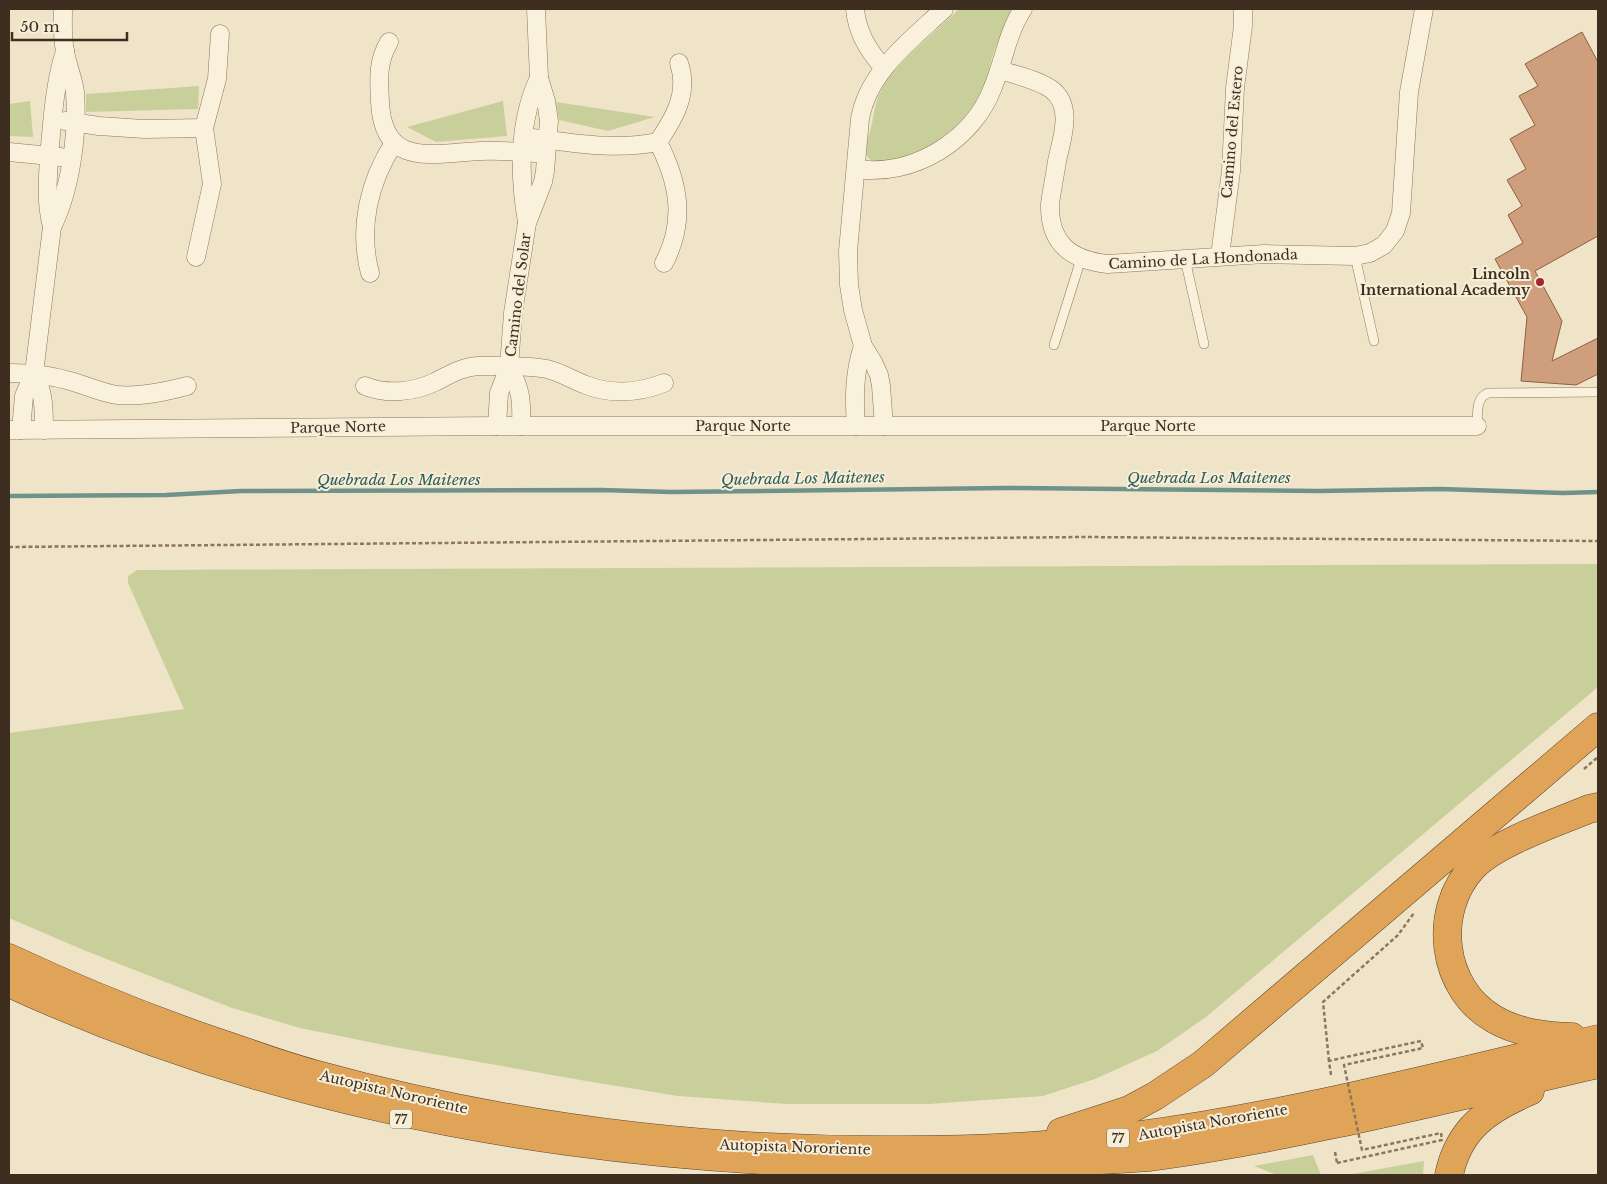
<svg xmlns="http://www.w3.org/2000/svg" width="1607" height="1184" font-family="'Libre Baskerville',serif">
<rect width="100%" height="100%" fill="#f0e4c8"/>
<!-- green -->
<g fill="#c9cf9b">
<path d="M959,9H1015C1007,20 1001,33 996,46C988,67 985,95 970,113C964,119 958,127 952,132C940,142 874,177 866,154C864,146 869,135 871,128C874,115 875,102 881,91C896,62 935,33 959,9Z"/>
<polygon points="199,86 198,109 86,112 86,94"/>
<polygon points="30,101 33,137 9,136 9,104"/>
<polygon points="503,101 507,136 436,142 407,127"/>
<polygon points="556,102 655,117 608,131 559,120"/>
<polygon points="1598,564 1598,687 1206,1017 1157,1051 1095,1079 1043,1096 929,1104 786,1104 678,1096 586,1081 394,1047 300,1028 232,1008 86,951 9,918 9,733 184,709 128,583 128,576 137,570"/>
<polygon points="1313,1155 1321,1175 1277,1175 1254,1166"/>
<polygon points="1424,1161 1423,1175 1347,1175"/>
</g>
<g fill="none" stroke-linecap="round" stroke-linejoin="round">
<!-- stream -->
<polyline stroke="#6f938a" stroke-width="4.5" points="9,496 166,495 241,491 601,490 671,492 1005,488 1319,491 1440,489 1563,493 1598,492"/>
</g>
<!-- building -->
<polygon fill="#cf9f7d" stroke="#8d5f41" points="1582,32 1598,62 1598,236 1535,271 1562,321 1552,361 1598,338 1598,374 1576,385 1521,381 1527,317 1495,259 1523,243 1508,215 1522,206 1507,180 1526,169 1510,139 1535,125 1519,96 1538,86 1525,64"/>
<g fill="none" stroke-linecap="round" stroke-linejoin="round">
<defs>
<g id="service">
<polyline points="1355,256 1374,341"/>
<polyline points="1185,259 1204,344"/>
<polyline points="1054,345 1081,259"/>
<path d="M1477,426C1478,415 1475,398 1488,393L1598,392"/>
</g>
<g id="minor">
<path d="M855,9C857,32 868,51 884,68"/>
<path d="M389,42C377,62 379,80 380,102C383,169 433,153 481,151C503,150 525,152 546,154"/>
<path d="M999,70C1016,75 1036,79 1051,89C1074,106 1062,138 1057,161C1055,175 1052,189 1050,204C1049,243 1070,260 1108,264L1264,254L1355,256L1370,253L1384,245L1395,231L1401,213L1409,92L1424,9"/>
<polyline points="65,121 99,126 144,129 204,128"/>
<path d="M524,137C569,142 613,151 658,142C675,117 689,93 679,63"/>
<path d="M658,142C679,183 686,221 664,263"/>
<polyline points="9,152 61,157"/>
<path d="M856,169C913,177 973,141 993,87C1004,61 1007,33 1023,9"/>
<path d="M527,222C519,175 518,122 539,78"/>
<path d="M52,227C45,200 48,173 50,146C53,113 55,83 65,51"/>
<polyline points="1220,256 1231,171 1235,88 1243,26 1243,9"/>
<polyline points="196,257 212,184 204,128 217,79 220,34"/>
<path d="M370,273C358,228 369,181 394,143"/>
<path d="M509,367C521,389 522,401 521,426"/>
<path d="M9,373C30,373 50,375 70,381C86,385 101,393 118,395C141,397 164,392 187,386"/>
<path d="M34,373C44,391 44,410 44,430"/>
<path d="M365,386C387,395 414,392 435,382C449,375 462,367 478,366C500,366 525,365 547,369C560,372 573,380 586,385C612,395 638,393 664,383"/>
<polyline points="497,426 499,393 509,367 513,313 527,223 543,182 545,171 549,121 546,101 539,78 536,9"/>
<path d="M856,426C854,398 854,373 863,346"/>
<path d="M884,426L881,386L879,375L873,362L863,346L853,310L849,285L848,251L860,119C868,72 911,40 944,9"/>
<polyline points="9,430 497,426 1477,426"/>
<path d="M21,430L24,396L34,373L52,227C71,189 78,133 75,92C73,77 67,65 65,51C62,38 63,22 63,9"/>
</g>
<g id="motorway">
<path d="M9,958C75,989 144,1017 213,1041C247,1052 280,1065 314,1074C506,1127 706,1152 905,1150C982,1150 1058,1146 1134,1136C1291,1115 1444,1075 1598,1039"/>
<path d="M9,983C362,1146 764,1184 1150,1157C1301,1136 1450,1098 1598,1064"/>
<path d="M1572,1037C1545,1036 1518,1033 1494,1019C1441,989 1432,911 1473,867C1496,843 1557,822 1589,809L1598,807"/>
<polyline points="1061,1132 1129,1110 1155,1096 1203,1064 1598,727"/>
<path d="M1449,1175C1459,1128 1488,1109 1530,1091"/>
</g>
</defs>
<!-- service casing -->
<use href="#service" stroke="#8d765c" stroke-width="10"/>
<!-- minor casing -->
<use href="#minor" stroke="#8d765c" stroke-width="19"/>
<!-- motorway casing -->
<use href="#motorway" stroke="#5b4430" stroke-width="29"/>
<!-- path -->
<g stroke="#8d765c" stroke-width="2.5" stroke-dasharray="4 2.5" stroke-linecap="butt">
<polyline points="9,547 1083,537 1598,541"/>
<polyline points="1584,769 1598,757"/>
<polyline points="1329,1061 1323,1002 1398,935 1414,913"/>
<polyline points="1331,1075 1329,1061 1346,1057"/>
<polyline points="1335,1152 1337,1163"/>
</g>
<!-- service -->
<use href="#service" stroke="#faf1dc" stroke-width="9"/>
<!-- minor -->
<use href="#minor" stroke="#faf1dc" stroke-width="18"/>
<!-- motorway -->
<use href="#motorway" stroke="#e0a458" stroke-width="28"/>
<!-- path-bridge -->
<polyline stroke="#8d765c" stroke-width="2.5" stroke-dasharray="4 2.5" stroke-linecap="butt" points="1337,1163 1442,1140 1441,1133 1362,1150 1344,1065 1423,1048 1421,1041 1346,1057"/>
</g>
<!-- markers -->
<circle fill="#9e2a2b" stroke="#f7eed8" stroke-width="2" cx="1540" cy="282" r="5"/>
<g text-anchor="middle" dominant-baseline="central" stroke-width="4" stroke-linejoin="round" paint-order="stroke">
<!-- shield labels -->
<g fill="#f7eed8" stroke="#756857" stroke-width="1">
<rect x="390" y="1109.5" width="22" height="19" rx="4"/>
<rect x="1107" y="1128.5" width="22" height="19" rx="4"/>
</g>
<g font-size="12" font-weight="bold" fill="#3d2e20">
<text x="401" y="1119">77</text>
<text x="1118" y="1138">77</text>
</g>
<!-- street labels -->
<g font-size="14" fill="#3d2e20" stroke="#f7eed8">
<text transform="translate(1232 132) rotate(-85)">Camino del Estero</text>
<text transform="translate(1203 259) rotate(-3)">Camino de La Hondonada</text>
<text transform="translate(518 295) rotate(-83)">Camino del Solar</text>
<text x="743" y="426">Parque Norte</text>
<text x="1148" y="426">Parque Norte</text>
<text transform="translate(338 427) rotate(-1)">Parque Norte</text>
<text transform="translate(394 1092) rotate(13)">Autopista Nororiente</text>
<text transform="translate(1213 1122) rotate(-10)">Autopista Nororiente</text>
<text transform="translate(795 1147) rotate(2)">Autopista Nororiente</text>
</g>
<!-- poi labels -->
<g font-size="14" font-weight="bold" fill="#3d2e20" stroke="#f7eed8" text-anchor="end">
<text x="1530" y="274">Lincoln<tspan x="1530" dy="16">International Academy</tspan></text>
</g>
<!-- water labels -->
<g font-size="15" font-style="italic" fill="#2f5d5a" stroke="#f7eed8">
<text x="1209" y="477">Quebrada Los Maitenes</text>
<text transform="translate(803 478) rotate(-1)">Quebrada Los Maitenes</text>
<text x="399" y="479">Quebrada Los Maitenes</text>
</g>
</g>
<!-- border -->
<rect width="1607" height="1184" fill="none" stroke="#3d2e20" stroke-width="20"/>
<!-- scale -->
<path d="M12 32v8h115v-8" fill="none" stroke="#3d2e20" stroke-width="2.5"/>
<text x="20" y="32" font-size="15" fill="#3d2e20" stroke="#f7eed8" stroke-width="4" paint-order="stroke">50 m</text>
</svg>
